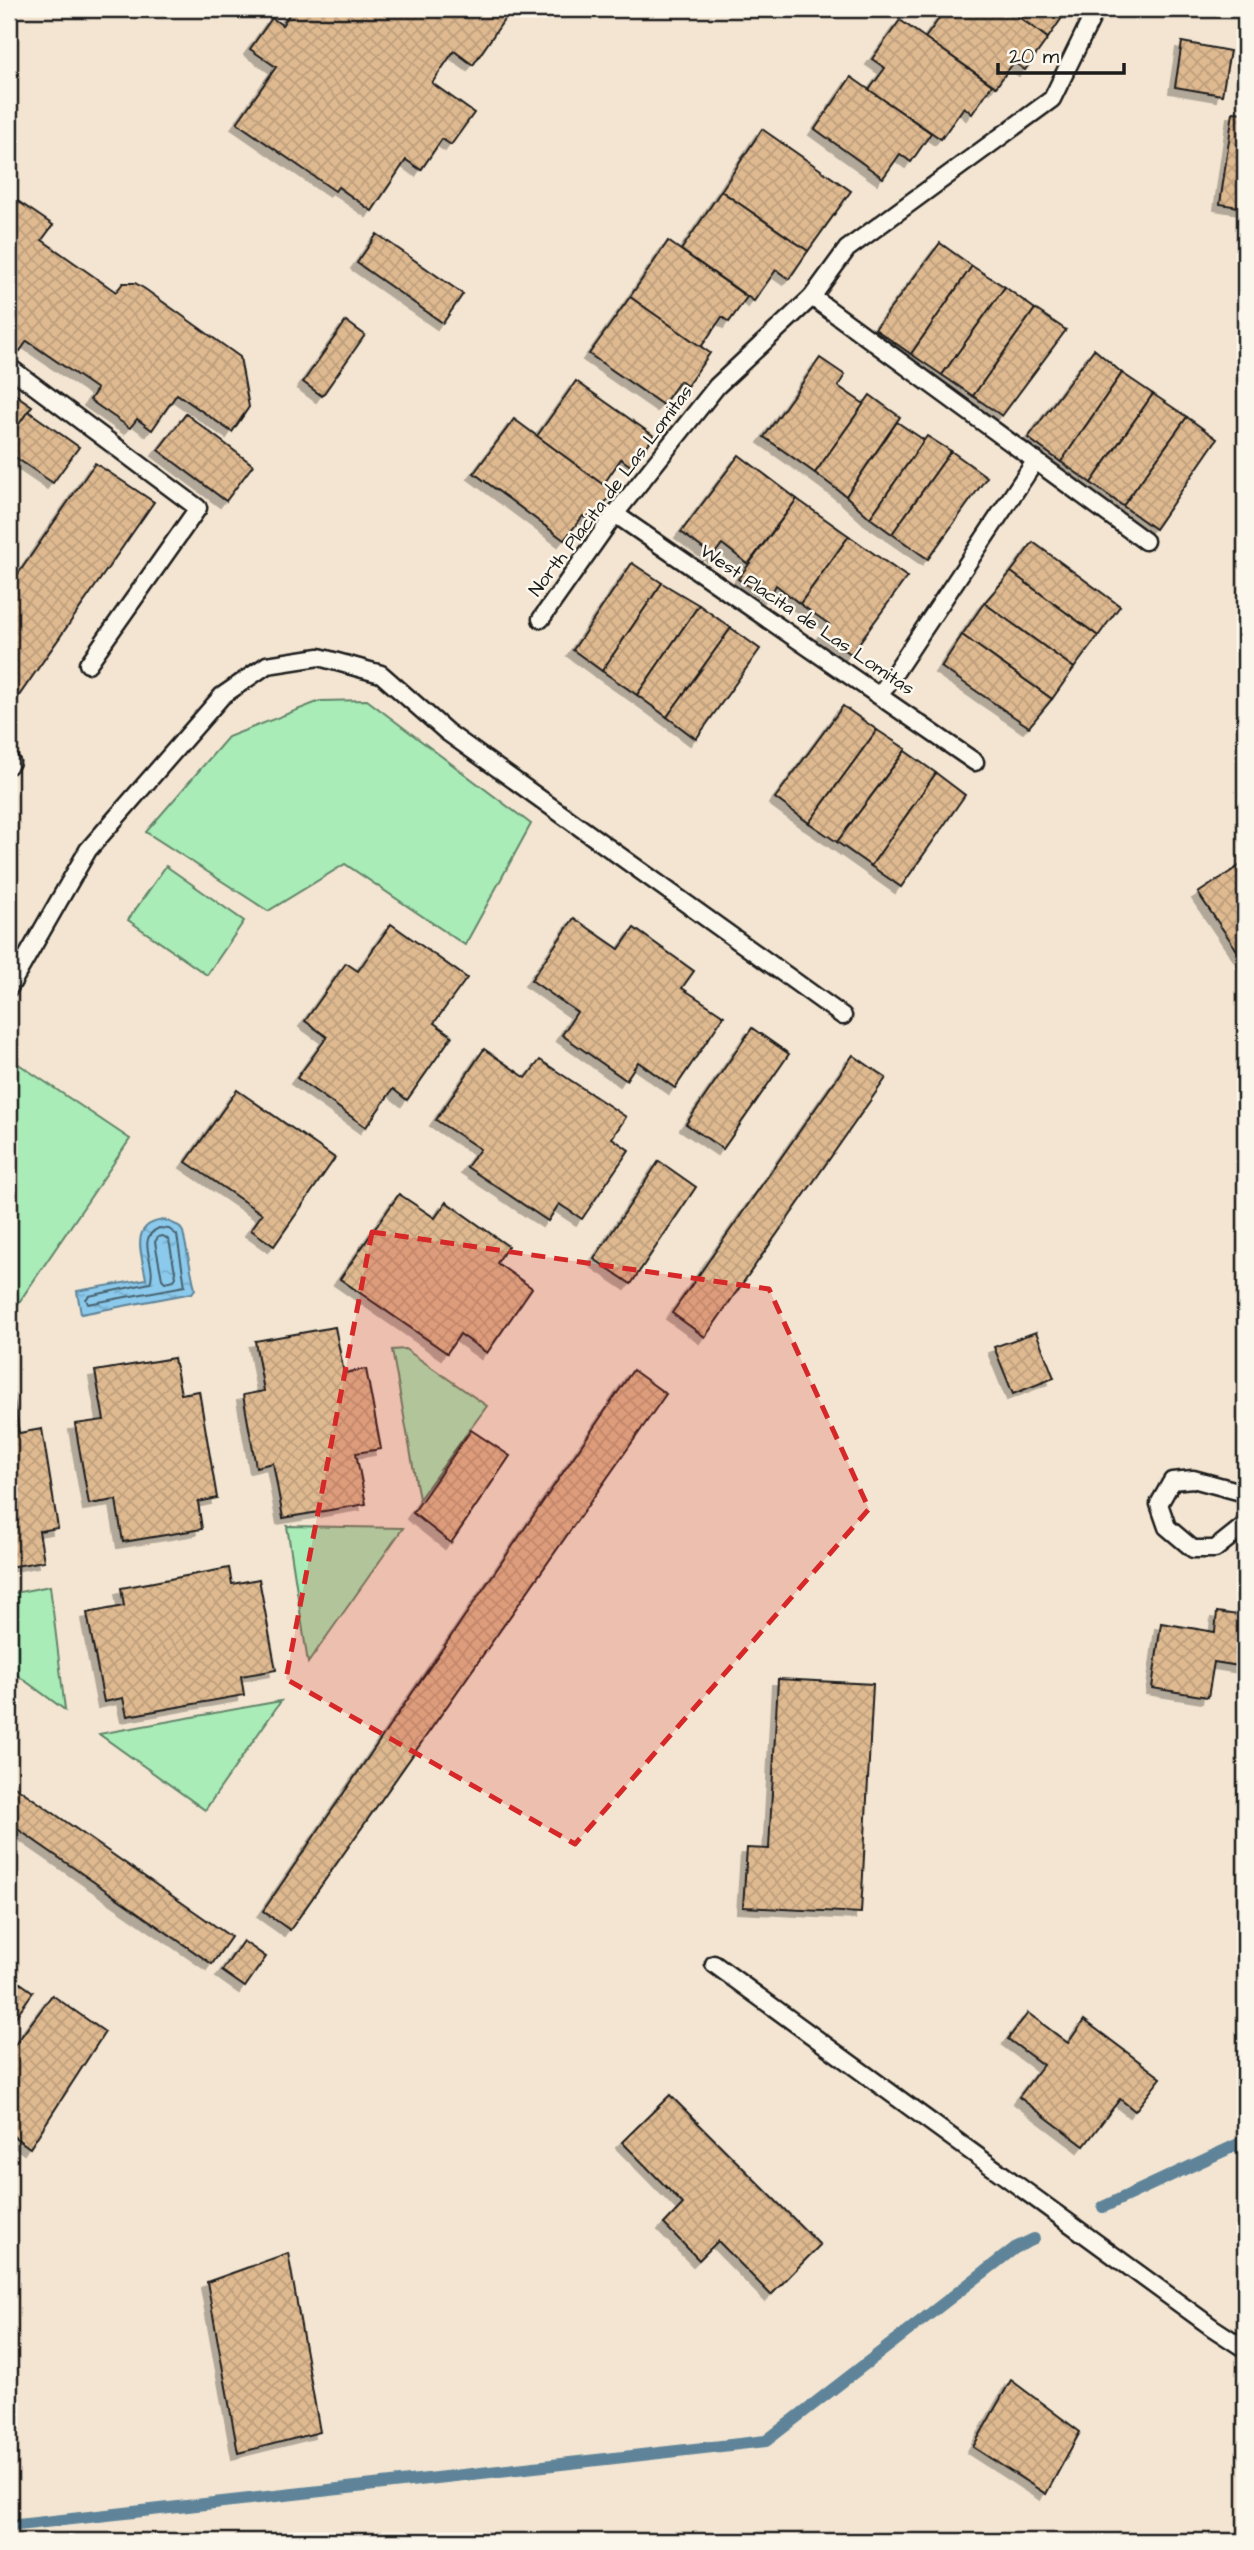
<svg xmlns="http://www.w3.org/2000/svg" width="1254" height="2550" font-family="'Architects Daughter',sans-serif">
<defs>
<pattern id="water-ripples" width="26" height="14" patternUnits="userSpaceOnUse" patternTransform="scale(1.75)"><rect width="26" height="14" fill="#8bcaec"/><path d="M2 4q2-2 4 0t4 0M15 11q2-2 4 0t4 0" fill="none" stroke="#77adca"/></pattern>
<pattern id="building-cross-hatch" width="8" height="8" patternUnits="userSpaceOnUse" patternTransform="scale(1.75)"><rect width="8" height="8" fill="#dfba91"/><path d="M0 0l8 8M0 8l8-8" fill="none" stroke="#bf9f7c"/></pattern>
<filter id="shadow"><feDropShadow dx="-6" dy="6" stdDeviation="0" flood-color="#0004"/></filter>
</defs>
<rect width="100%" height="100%" fill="#f3e5d1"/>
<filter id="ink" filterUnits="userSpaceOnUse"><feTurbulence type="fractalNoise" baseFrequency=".0143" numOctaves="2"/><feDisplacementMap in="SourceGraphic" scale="14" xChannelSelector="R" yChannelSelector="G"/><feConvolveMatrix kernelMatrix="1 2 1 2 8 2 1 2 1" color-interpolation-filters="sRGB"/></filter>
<g filter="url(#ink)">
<!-- green -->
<g fill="#a9ecb7" stroke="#62846a" stroke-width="2">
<polygon points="367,700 531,824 465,945 345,864 268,911 146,832 228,737 320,701"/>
<polygon points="166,866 244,921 207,975 128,920"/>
<polygon points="17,1063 130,1139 9,1317 9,1066"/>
<polygon points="405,1349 487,1406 419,1499 392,1350"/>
<polygon points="287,1526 403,1528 308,1663"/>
<polygon points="50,1586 65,1710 9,1669 9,1594"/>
<polygon points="281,1701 205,1810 99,1734"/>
</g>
<!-- water -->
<path fill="url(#water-ripples)" stroke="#5f8499" stroke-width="2" d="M165,1220L179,1226L183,1232L195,1289L192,1293L81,1314L77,1291L146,1279C142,1254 128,1223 165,1220Z"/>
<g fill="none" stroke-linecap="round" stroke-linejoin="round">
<!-- shore -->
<g stroke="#48626f" stroke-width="2">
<path d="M159,1228L169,1229L177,1235L185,1286L88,1304L86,1299L89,1296L150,1283C158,1264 134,1239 159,1228Z"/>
<polygon points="163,1236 169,1240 176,1277 174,1280 165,1282 162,1279 155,1242 158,1237"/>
</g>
<!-- stream -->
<g stroke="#5f8499" stroke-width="12">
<polyline points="1103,2207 1245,2141"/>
<polyline points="9,2526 766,2441 1015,2248 1034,2239"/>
</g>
</g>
<!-- building -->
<g fill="url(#building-cross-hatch)" stroke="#1c1c1c" stroke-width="2" filter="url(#shadow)">
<polygon points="293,9 494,9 506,17 473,65 454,51 432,83 474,113 451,145 442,139 421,170 406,160 372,211 338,187 335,191 237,123 276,67 250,49 272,18 282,25"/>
<polygon points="946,9 1008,9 1048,38 1025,70 1014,62 996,87 925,38"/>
<polygon points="1008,9 1068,9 1048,38"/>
<polygon points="900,20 992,85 972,114 964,107 941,139 869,90 885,68 872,59"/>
<polygon points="1182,42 1230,51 1222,95 1175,87"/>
<polygon points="851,77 931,133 911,162 900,154 883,178 815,129"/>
<polygon points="1233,112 1245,113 1245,208 1220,204"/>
<polygon points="762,129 851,191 808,251 721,191"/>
<polygon points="721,191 808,251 789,279 776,270 754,301 681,250"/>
<polygon points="9,195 53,225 42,240 116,292 123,283 135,283 145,289 240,357 249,407 232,432 177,394 152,430 137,419 130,428 90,400 97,389 27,341 20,351 9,343"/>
<polygon points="377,234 463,294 443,323 357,263"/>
<polygon points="668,241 747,297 729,322 722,317 701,347 630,297"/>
<polygon points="940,243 972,266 911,354 875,329"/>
<polygon points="972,266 1005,287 942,375 911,354"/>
<polygon points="1005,287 1035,309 973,396 942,375"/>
<polygon points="630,297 710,353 687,386 680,381 663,405 589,354"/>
<polygon points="1035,309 1066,330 1002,416 973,396"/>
<polygon points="346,321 365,335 322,396 303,382"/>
<polygon points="1094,349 1122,373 1061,462 1028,438"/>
<polygon points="820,358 845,375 838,386 864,404 815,473 764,437"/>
<polygon points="1122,373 1153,394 1091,483 1061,462"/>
<polygon points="576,381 654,436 632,467 621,459 603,485 537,436"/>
<polygon points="9,390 32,406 9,439"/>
<polygon points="1153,394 1187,417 1123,506 1091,483"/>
<polygon points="870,395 900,417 846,496 815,473"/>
<polygon points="28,411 79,447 53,483 9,453 9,439"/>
<polygon points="186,414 253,465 226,501 158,450"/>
<polygon points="1187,417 1217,439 1155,529 1123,506"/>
<polygon points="514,419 613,492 591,522 583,516 564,540 474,473"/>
<polygon points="897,422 924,440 870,518 846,496"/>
<polygon points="927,436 951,451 892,534 870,518"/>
<polygon points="951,451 987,477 928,559 892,534"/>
<polygon points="739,455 797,499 748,564 722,544 713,556 681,532"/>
<polygon points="95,463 154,502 9,710 9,587"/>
<polygon points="797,499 849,536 800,604 776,585 768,599 738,579"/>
<polygon points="849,536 907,577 851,654 822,634 829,624 800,604"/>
<polygon points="1033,542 1120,606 1098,636 1011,572"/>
<polygon points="632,563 662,583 602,671 573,650"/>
<polygon points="1011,572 1098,636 1074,668 984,603"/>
<polygon points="662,583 699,605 637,695 602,671"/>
<polygon points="984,603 1074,668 1052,699 962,635"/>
<polygon points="699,605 731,628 667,717 637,695"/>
<polygon points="731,628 760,649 696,739 667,717"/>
<polygon points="962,635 1052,699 1029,727 941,667"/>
<polygon points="843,706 877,730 809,823 775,798"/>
<polygon points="877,730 906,749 837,842 809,823"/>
<polygon points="905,751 936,773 871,866 837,842"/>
<polygon points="936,773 965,795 901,887 871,866"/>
<polygon points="1245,862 1245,962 1198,893"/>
<polygon points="574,918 619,949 634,928 694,971 682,988 724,1016 675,1088 638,1062 626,1080 562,1035 577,1012 531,980"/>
<polygon points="391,924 467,978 434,1023 452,1036 407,1100 393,1089 366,1127 297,1078 327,1037 305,1021 346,963 358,971"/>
<polygon points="752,1028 789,1054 723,1149 686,1124"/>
<polygon points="484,1049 526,1078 540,1060 626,1117 612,1138 629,1150 582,1219 559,1204 548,1221 467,1167 480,1149 436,1120"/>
<polygon points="853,1055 886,1078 705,1337 672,1313"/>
<polygon points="237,1090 335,1158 274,1246 251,1230 262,1214 186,1162"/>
<polygon points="659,1161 696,1187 631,1284 594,1259"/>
<polygon points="399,1194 435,1218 446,1202 508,1246 497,1263 532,1288 487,1353 460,1334 447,1353 340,1279"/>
<polygon points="335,1327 344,1373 366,1369 381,1449 356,1453 366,1504 283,1518 273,1463 256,1467 243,1395 264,1391 255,1341"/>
<polygon points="1036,1332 1054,1378 1013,1394 994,1347"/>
<polygon points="174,1358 181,1394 199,1391 217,1498 198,1502 202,1529 123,1542 116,1500 89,1504 75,1424 104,1420 95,1371"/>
<polygon points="633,1370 666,1394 290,1930 263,1911"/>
<polygon points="12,1386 19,1433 42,1429 58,1528 39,1531 44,1561 9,1567 9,1387"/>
<polygon points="471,1430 510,1456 451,1543 413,1513"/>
<polygon points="229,1568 232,1584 259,1579 276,1670 241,1676 244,1695 127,1716 123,1698 104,1702 87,1613 124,1606 121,1588"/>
<polygon points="1217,1612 1245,1616 1245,1667 1214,1662 1208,1697 1152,1688 1161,1623 1215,1632"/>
<polygon points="778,1679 873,1684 861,1913 743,1907 747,1848 769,1849"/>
<polygon points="9,1782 231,1937 212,1964 9,1823"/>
<polygon points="243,1941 266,1957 245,1987 222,1971"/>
<polygon points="9,1975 33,1992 9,2026"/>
<polygon points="52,1995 105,2032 30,2148 9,2133 9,2053"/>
<polygon points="1028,2013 1068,2043 1084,2020 1161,2078 1135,2111 1120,2099 1084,2146 1019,2097 1043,2065 1008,2039"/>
<polygon points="670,2095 820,2245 771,2295 718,2241 699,2260 664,2224 683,2204 622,2142"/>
<polygon points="288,2253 320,2432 238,2453 207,2282"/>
<polygon points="1011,2380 1080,2432 1046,2494 973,2447"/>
</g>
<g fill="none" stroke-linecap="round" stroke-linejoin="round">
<defs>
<g id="lane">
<polyline points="812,297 1145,541"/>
<polyline points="9,367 198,508 88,664"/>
<polyline points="615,514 975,762"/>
<polyline points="541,619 615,514 717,386 812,297 847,249 1052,99 1096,9"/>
<polyline points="880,695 1036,460"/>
<polyline points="9,765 11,762"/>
<polyline points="9,988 88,850 222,696 267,665 319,657 381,674 447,732 843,1016"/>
<polyline points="1245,1493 1193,1479 1172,1481 1159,1504 1167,1527 1193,1549 1215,1549 1245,1525"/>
<polyline points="714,1964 1213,2328 1245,2349"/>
</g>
</defs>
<!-- lane casing -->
<use href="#lane" stroke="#1c1c1c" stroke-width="21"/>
<!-- lane -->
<use href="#lane" stroke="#fbf7ec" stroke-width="16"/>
</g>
</g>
<!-- marked area -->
<path fill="#d62828" fill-opacity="0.2" stroke="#d62828" stroke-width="5" stroke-dasharray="14 9" stroke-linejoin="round" d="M372,1232L769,1289L869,1509L575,1844L286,1679Z"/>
<g text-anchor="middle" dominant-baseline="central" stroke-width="5" stroke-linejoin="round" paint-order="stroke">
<!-- street labels -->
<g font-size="19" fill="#1c1c1c" stroke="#fbf7ec">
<text transform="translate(611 491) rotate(-53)">North Placita de Las Lomitas</text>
<text transform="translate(807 620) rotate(34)">West Placita de Las Lomitas</text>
</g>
</g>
<!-- margin -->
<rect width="1254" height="2550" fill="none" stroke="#fbf7ec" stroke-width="35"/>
<rect x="18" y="18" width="1219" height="2515" fill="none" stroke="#1c1c1c" stroke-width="2.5" filter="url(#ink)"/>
<!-- scale -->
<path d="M998 63v10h126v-10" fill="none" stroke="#1c1c1c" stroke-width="3.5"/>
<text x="1009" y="63" font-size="21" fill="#1c1c1c" stroke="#fbf7ec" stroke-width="5" paint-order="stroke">20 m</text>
</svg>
